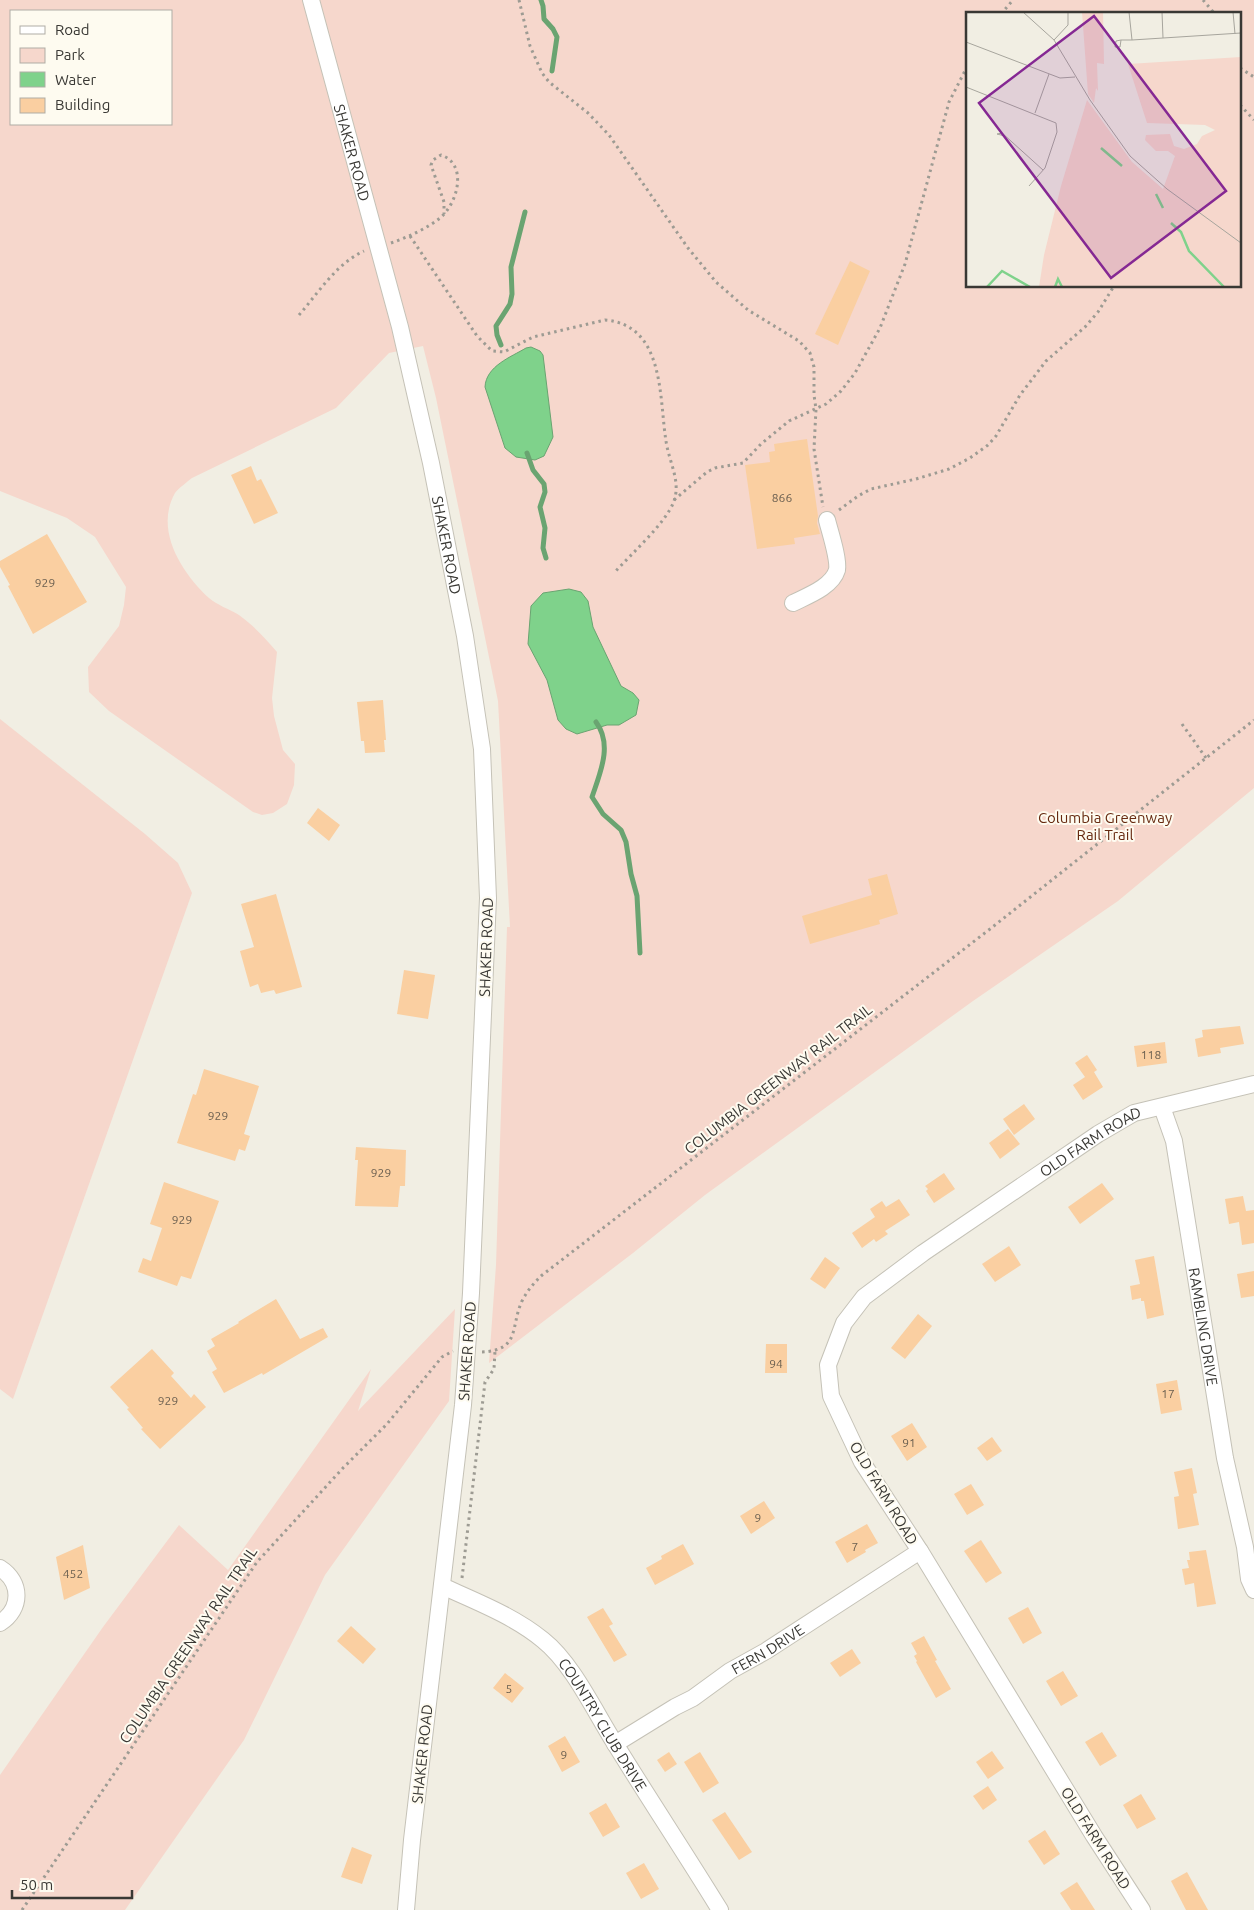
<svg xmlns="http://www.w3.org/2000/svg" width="1254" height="1910" font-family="Ubuntu,sans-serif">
<rect width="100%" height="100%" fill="#f1eee3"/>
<!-- green -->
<g fill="#f6d7cc" fill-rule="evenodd">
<path d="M0,0H1254V788L1118,901L973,1001L705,1195L633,1253L489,1363L496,1265L507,927H510L498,701L436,398L423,346L389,353L336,408L192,478C187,482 179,488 175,493C154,530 182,573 209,598C217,605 229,609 239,615C254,626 265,638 277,652L272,698L274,716L283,750L295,764L294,785L287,804L273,813L262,815L253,812L109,711L89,692L88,667L119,626L124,605L126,587L95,537L67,518L0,491ZM11,11H171V124H11ZM968,14H1240V286H968Z"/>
<polygon points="0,719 145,834 178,863 192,893 13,1399 0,1389"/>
<polygon points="455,1309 449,1401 325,1575 244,1740 125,1910 0,1910 0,1775 103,1627 179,1525 228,1570 371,1369 358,1411"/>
</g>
<!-- water -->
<g fill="#7fd28b" stroke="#6aa471">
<path d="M531,347L540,351L543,355L553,437L544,456L535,460L516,457L505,448L485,387C486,366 511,357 526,348Z"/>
<polygon points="569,589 581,592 588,601 593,627 621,686 633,693 639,700 636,715 619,725 607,725 577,734 566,729 558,720 547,680 528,644 531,606 543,593"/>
</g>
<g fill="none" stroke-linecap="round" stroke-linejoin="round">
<!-- stream -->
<g stroke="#6aa471" stroke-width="5">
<polyline points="541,0 543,6 544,19 553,29 557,37 552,71"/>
<polyline points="501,345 497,335 496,326 510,304 512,294 511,267 525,212"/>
<polyline points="527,453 533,470 544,484 545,492 540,507 545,528 543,548 546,558"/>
<path d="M596,722C613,745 600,773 592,797L603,814L621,830L626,842L631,874L637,896L640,953"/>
</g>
</g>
<!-- building -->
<g fill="#facfa1">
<polygon points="850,261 870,271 838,345 815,334"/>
<polygon points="807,439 818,516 817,523 820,534 794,538 795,544 757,549 745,465 770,462 769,452 775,451 774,444"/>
<polygon points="251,466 257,481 261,479 278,513 254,524 231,475"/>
<polygon points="47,534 87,602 33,634 8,586 10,585 0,567 0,561"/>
<polygon points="383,700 386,740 384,740 385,752 365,753 364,741 361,741 357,702"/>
<polygon points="318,808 340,825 329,841 307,823"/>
<polygon points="887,874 898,914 879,920 880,924 810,944 802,916 872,895 868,879"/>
<polygon points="276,894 302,987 276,994 274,990 261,993 258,984 250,987 240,951 254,947 241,904"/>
<polygon points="404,970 435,975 428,1019 397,1014"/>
<polygon points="1240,1026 1244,1044 1220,1048 1221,1053 1198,1057 1195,1039 1203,1037 1202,1030"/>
<polygon points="1165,1042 1167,1063 1137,1067 1134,1046"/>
<polygon points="1087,1055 1097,1070 1094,1072 1103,1087 1083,1100 1073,1085 1085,1077 1075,1063"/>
<polygon points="204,1069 259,1086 244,1134 250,1136 245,1151 239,1149 235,1161 177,1143 193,1094 196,1095"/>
<polygon points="1024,1104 1035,1119 1014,1135 1003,1119"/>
<polygon points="1008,1129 1020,1144 1000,1159 989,1143"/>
<polygon points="356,1147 406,1150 405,1186 400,1186 398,1207 355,1206 358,1160 355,1160"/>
<polygon points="944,1173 955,1189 934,1203 926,1191 928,1189 925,1186"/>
<polygon points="164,1182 219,1201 191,1279 181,1276 177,1286 138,1272 143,1258 151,1261 162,1228 150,1224"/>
<polygon points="1102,1183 1114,1199 1080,1224 1068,1207"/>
<polygon points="1243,1196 1246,1211 1254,1210 1254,1243 1242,1245 1239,1222 1229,1224 1225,1199"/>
<polygon points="899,1199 910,1215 885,1231 888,1234 876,1242 874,1239 862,1248 852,1233 875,1217 870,1209 882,1201 886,1207"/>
<polygon points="1009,1246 1021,1265 995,1282 982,1264"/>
<polygon points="1154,1256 1164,1315 1147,1319 1144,1301 1141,1301 1141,1298 1132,1300 1130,1286 1140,1284 1135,1260"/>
<polygon points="825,1257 840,1268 825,1289 810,1279"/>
<polygon points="1254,1271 1254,1296 1241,1298 1237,1274"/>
<polygon points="276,1299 300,1339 323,1328 328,1337 263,1375 262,1373 224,1393 212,1372 217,1369 207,1351 215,1346 211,1339 239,1323 238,1322"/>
<polygon points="918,1314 932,1326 905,1359 891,1348"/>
<polygon points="766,1344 787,1344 787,1373 765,1373"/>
<polygon points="152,1349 174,1373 171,1376 191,1398 194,1394 206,1407 160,1449 141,1429 143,1428 127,1409 129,1408 110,1387"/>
<polygon points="1177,1380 1182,1410 1161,1414 1156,1384"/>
<polygon points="912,1423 927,1447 907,1461 891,1436"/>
<polygon points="992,1437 1002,1451 987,1461 977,1448"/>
<polygon points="1192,1468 1197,1493 1193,1494 1199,1525 1178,1529 1174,1497 1179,1496 1174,1472"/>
<polygon points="971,1484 984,1505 967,1515 954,1494"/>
<polygon points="764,1501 775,1518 751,1534 740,1516"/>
<polygon points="867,1524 878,1543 865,1550 866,1552 847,1563 835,1542"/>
<polygon points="981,1540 1002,1573 986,1583 964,1551"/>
<polygon points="683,1544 694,1564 655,1585 646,1568 662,1559 661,1556"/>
<polygon points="83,1545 90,1588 64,1600 56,1557"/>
<polygon points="1206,1550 1216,1604 1197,1607 1194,1583 1185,1585 1182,1569 1189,1568 1187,1560 1190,1560 1189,1552"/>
<polygon points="1028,1607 1042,1633 1023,1644 1008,1618"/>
<polygon points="603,1608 613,1624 609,1626 627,1655 614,1662 587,1617"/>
<polygon points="351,1626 376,1649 363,1664 337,1641"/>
<polygon points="924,1636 937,1660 935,1661 951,1689 936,1698 916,1662 917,1661 914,1656 917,1654 911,1643"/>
<polygon points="852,1649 861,1663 840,1677 830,1663"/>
<polygon points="1063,1671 1078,1696 1061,1706 1046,1681"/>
<polygon points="505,1673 524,1688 512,1703 493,1688"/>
<polygon points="1102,1732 1117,1756 1100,1766 1085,1742"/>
<polygon points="565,1736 580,1762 562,1772 548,1746"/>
<polygon points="992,1751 1004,1768 988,1779 976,1762"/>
<polygon points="669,1752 677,1764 665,1772 657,1760"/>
<polygon points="700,1752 719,1783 703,1793 684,1762"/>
<polygon points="988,1786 997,1800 983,1810 973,1796"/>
<polygon points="1141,1794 1156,1819 1137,1829 1123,1805"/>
<polygon points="606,1803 620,1827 603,1837 589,1813"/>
<polygon points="725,1812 752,1852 739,1860 712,1820"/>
<polygon points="1045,1830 1060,1854 1044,1865 1028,1841"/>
<polygon points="352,1847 372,1855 362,1884 341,1877"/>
<polygon points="644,1863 659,1889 641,1899 626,1873"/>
<polygon points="1187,1872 1208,1910 1186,1910 1171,1881"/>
<polygon points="1077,1882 1095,1910 1071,1910 1060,1893"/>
</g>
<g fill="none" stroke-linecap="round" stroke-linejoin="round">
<defs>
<g id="minor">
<path id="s1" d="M311,0L400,327L431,463L465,636L482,749L488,898L471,1293L463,1405L412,1840L406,1910"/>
<path d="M793,603C807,596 832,587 837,570C839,559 830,532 827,520"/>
<path id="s2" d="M1162,1107L1174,1141L1225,1458L1245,1547L1249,1579L1254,1590"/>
<path d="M0,1568C22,1582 22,1609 0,1623"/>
<path id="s3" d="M442,1586C475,1601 514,1616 543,1640C572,1663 594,1710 614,1742C649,1799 685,1853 720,1910"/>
<path id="s4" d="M615,1744L675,1707L693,1698L730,1671L766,1651L920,1551"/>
<path id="s5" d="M1142,1910L1094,1836L920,1551L862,1462L831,1396L828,1365L844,1323L864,1297L923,1253L1098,1134L1134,1113L1254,1084"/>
</g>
</defs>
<!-- minor casing -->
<use href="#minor" stroke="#c5c2b7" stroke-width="18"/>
<!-- path -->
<g stroke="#9d9b93" stroke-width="3" stroke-dasharray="2.5 4" stroke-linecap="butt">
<polyline points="519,0 530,46 542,73 549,82 588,113 609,135 688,248 716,282 748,310 799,341 810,353 814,367 814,395 816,409 814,449 823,507"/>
<polyline points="1203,0 1215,14"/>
<polyline points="1001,14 1013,0"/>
<polyline points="1240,68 1254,77"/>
<polyline points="1240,105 1254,120"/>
<path d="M410,236L477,336L492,351L504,352L533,337L605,320C665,325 659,398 666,441C669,462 681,481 674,501C666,523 632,553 615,572"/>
<path d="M391,243C408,237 426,229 440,218C458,203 468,164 441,155L433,160L431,165L444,202V214"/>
<path d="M299,315C319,292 336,264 364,251"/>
<polyline points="674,500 707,472 715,468 743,463 761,444 789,421 826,404 841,391 855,373 880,328 905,264 949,102 968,65"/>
<polyline points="839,510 858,496 871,489 916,479 949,469 970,458 988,445 996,436 1020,395 1046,361 1085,327 1098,312 1114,286"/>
<polyline points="1182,724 1206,758"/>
<path d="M482,1352C521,1350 510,1327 522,1301C527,1291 534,1283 541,1276L990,929L1254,720"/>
<polyline points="462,1578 485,1382 494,1369 495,1351"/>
<polyline points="22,1910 257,1562 343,1468 387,1424 442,1357 453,1351"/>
</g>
<!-- minor -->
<use href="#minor" stroke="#fff" stroke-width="16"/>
</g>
<g text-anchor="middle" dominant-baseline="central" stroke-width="4" stroke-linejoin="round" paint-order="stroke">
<!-- number labels -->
<g font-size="12" fill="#695e4f">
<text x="782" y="497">866</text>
<text x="45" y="582">929</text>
<text x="1151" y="1054">118</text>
<text x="218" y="1115">929</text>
<text x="381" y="1172">929</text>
<text x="182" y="1219">929</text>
<text x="776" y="1363">94</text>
<text x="1168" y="1393">17</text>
<text x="168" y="1400">929</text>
<text x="909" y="1442">91</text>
<text x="758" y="1517">9</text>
<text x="855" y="1546">7</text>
<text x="73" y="1573">452</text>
<text x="509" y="1688">5</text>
<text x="564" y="1754">9</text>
</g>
<!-- street labels -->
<g font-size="15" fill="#393834" stroke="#fefbf0">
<text stroke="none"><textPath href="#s1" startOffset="158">SHAKER ROAD</textPath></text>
<text stroke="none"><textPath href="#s1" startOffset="562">SHAKER ROAD</textPath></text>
<text transform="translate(486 947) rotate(-88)">SHAKER ROAD</text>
<text transform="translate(778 1079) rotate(-38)">COLUMBIA GREENWAY RAIL TRAIL</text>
<text stroke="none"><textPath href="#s5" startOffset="985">OLD FARM ROAD</textPath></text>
<text stroke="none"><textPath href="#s2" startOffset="224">RAMBLING DRIVE</textPath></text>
<text transform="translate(467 1351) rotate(-86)">SHAKER ROAD</text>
<text transform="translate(884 1493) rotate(59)">OLD FARM ROAD</text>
<text transform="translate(188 1645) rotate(-56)">COLUMBIA GREENWAY RAIL TRAIL</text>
<text stroke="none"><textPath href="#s4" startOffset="180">FERN DRIVE</textPath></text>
<text stroke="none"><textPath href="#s3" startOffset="219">COUNTRY CLUB DRIVE</textPath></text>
<text transform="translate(422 1754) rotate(-84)">SHAKER ROAD</text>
<text transform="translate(1096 1838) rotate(58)">OLD FARM ROAD</text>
</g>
<!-- park labels -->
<g font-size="15" fill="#672a10" stroke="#fefbf0">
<text x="1105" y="817">Columbia Greenway<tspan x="1105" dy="17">Rail Trail</tspan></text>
</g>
</g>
<!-- overview -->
<g transform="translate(966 12)">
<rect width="275" height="275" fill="#f1eee3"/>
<path d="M116,0H137L138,52L131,51L132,79L130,76L128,91L122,82ZM275,45V275H73L78,243L95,174L121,88L166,150L197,177L209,144L202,139H190L179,128L180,123L204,122L208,134L218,137L231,132L236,124L249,118L239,113L181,111L162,52Z" fill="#f6d7cc"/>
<path fill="none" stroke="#7fd28b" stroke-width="2.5" d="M135,136L156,154M190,182L197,196M205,211L215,220L223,239L258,275M21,275L36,259L64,275M89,275L92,267L96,275"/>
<path fill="none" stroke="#a7a59d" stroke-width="1" d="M57,0L88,28L124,88L164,144L201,177L275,231M163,0L166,28M196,0L197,26M267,0L269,22M88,28L102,13V0M155,28L154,35H149L150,29L155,28H166L275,21M0,30L94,66L109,65M0,75L90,111L91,120L79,156L63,174M69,101L83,62M39,124L31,122L36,121L77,158"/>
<path fill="#852893" fill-opacity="0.15" stroke="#852893" stroke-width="2.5" d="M128,4L260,179L145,266L13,91Z"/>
<rect width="275" height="275" fill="none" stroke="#393834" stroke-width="2.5"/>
</g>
<!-- legend -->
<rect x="10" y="10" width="162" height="115" fill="#fefbf0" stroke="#afada5"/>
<rect x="20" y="26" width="25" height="8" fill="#ffffff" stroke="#afada5"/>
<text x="55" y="35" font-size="15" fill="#393834">Road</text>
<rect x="20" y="48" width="25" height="15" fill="#f6d7cc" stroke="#afada5"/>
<text x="55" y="60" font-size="15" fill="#393834">Park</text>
<rect x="20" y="72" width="25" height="15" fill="#7fd28b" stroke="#afada5"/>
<text x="55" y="85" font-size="15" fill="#393834">Water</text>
<rect x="20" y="98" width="25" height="15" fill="#facfa1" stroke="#afada5"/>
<text x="55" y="110" font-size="15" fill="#393834">Building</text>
<!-- scale -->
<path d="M12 1890v8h120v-8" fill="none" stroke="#393834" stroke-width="2.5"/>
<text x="20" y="1890" font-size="15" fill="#393834" stroke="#fefbf0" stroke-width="4" paint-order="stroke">50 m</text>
</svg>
